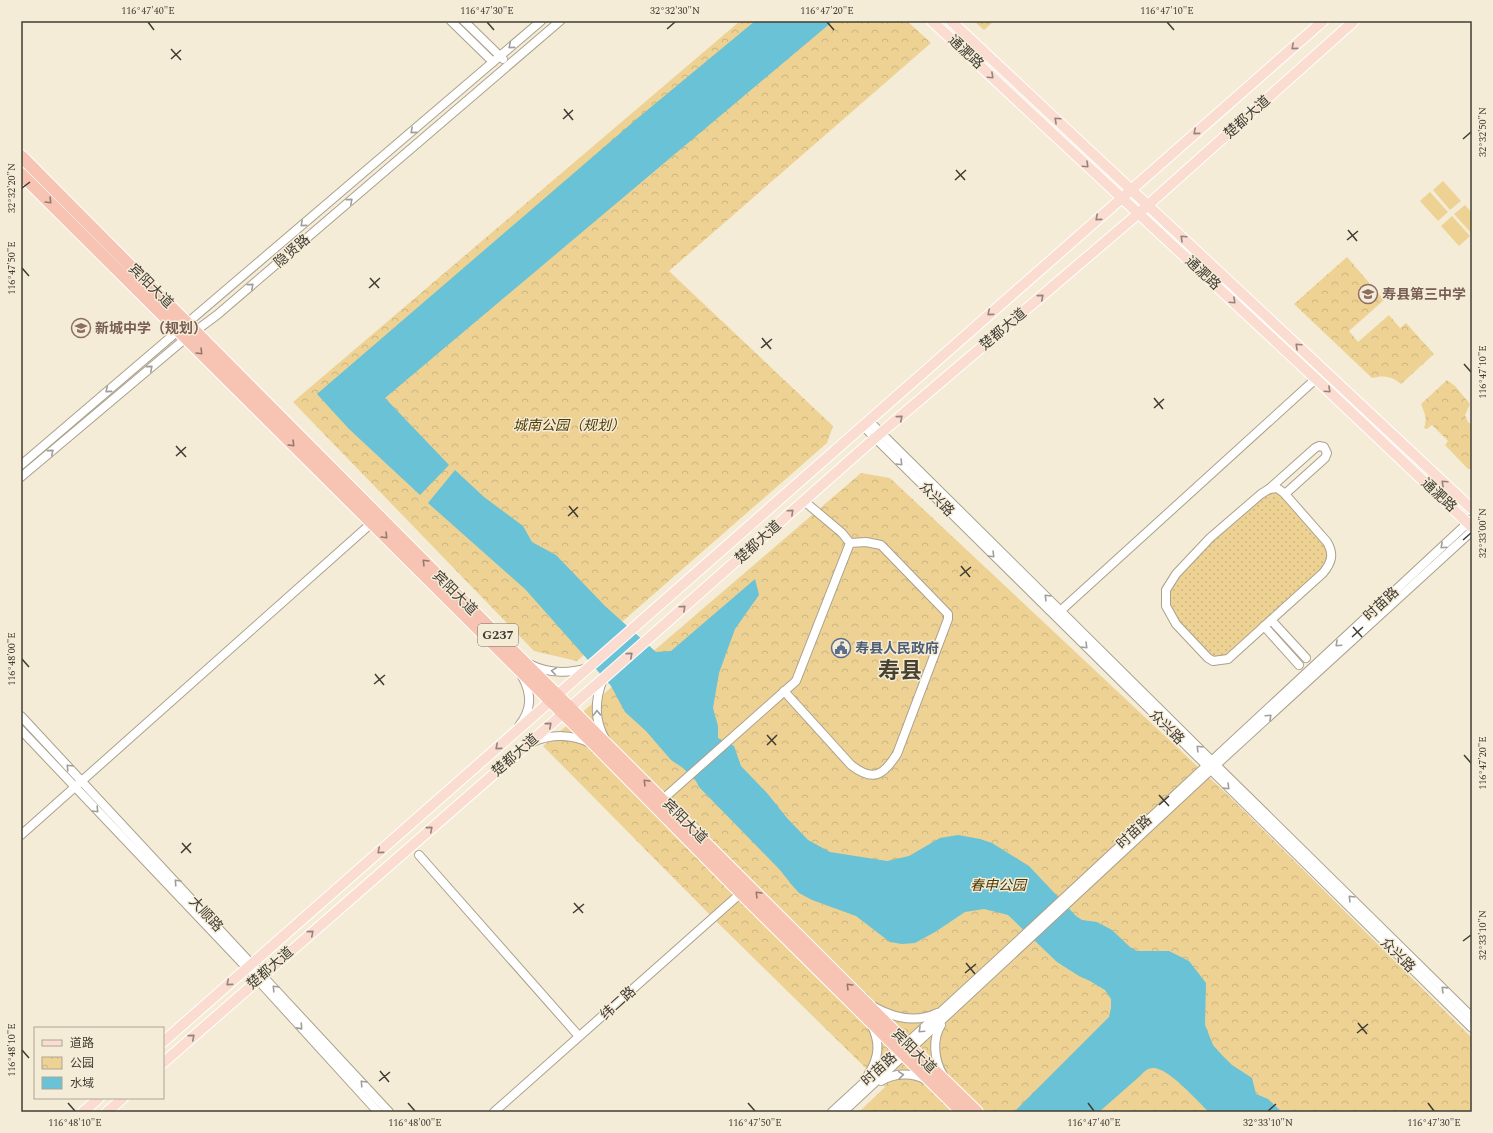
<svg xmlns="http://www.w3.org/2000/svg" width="1493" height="1133" font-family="Spectral,'Noto Sans SC',serif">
<defs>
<pattern id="grass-dots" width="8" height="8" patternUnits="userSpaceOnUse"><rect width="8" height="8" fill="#edd294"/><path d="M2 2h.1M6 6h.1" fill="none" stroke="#ccb580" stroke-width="1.8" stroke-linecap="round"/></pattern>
<pattern id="park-crowns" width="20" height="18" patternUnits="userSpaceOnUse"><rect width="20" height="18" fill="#edd294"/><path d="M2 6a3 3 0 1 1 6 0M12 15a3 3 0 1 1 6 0" fill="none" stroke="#ccb580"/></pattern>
</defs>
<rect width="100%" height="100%" fill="#f5ecd7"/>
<!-- grass -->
<polygon fill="url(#grass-dots)" points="1278,490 1326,543 1329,563 1227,656 1214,660 1178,622 1168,605 1169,589 1178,574 1211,539 1261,496"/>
<!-- park -->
<g fill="url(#park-crowns)">
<polygon points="740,21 907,21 931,43 669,271 833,426 827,443 577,661 534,651 293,402"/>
<polygon points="974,21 994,21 984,30"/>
<path d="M1347,257L1384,300L1349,331L1358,342L1389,315L1400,328L1406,323L1434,354L1401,384C1392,376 1383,375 1372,378L1294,304Z"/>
<path d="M1447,380L1455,386L1470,404L1465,415L1468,422L1472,425V469H1468L1445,445L1448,441L1432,425L1427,429L1424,428C1428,418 1424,412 1421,404Z"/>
<polygon points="861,473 890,478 1229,796 1472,1038 1472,1112 859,1112 885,1087 718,923 543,746"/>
</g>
<!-- pitch -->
<g fill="#edd294">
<polygon points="1443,181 1461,201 1450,210 1433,190"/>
<polygon points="1430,192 1448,212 1438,221 1420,201"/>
<polygon points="1465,205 1472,213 1472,234 1454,214"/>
<polygon points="1452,216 1470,236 1459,246 1441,226"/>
</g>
<!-- water -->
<g fill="#69c2d6">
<polygon points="755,21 833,21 385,398 449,465 420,495 349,429 317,394 639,117"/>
<path d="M455,470L484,497L523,526L532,542L556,555L605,606L656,652L671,651L755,579L759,595L735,629L719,673L713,708L718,726V738L734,746L741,766L767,793L787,818L808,840L830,852L887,861L909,856L940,838L958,835L980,839L992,843L1029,866L1076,916L1082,920L1097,922L1112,930L1130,947L1137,951H1169L1189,961L1206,983L1205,1025L1213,1045L1221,1054L1232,1065L1252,1078L1256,1094L1268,1099L1282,1112H1209C1197,1101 1169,1068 1153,1068C1147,1068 1144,1072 1140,1076L1099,1112H1014L1109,1017L1111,1008V999L1105,990L1090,981L1079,976L1057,962L1008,915L984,909L965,912L935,932L915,943L902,944L890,942L856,916L812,900L799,893L791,884L780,870L699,787L696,781L683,768L671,760L646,731L625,712L611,686L525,589L428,503Z"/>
</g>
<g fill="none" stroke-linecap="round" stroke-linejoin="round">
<defs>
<g id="minor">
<polyline points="451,21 493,62"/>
<polyline points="464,21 503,59"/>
<polyline points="869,421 1216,765 1472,1017"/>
<polyline points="863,426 1472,1028"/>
<polyline points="21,465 541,21"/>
<polyline points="21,477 186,338 217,315 560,21"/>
<path d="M1277,488L1284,493L1327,542C1334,554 1332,562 1323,573L1228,659L1213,661L1208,658L1176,624L1166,606V590L1176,574L1210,538L1261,494L1269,489Z"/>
<polyline points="1269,489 1315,448 1319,446 1324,447 1327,453 1325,458 1285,494"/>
<polyline points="1057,614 1319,376"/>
<polyline points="1271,620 1306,658"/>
<polyline points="1264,626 1299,665"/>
<path d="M529,664C547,673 568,674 587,668"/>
<path d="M603,679C595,699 594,720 605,739"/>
<path d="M784,691L851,765C873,782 883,776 897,754L948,619V614L881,545L866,542L850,543"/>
<polyline points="21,716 389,1112"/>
<path d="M519,726C532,709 532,694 522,676"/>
<polyline points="21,730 247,968 378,1112"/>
<path d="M533,742C551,734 572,734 590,743"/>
<polyline points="663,799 796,681 850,543 842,533 804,501"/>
<polyline points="21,835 375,520"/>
<polyline points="419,855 577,1034"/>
<path d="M874,1007C894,1018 917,1023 937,1013"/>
<path d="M941,1025C932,1039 934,1060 943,1075"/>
<path d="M868,1075C879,1058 881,1043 871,1024"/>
<path d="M881,1081C894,1073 913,1072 926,1080"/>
<polyline points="494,1112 741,893"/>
<polyline points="832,1112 1022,937 1472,519"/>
<polyline points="843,1112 1216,765 1472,531"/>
</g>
<g id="major">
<polyline points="932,21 1316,379 1472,527"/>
<polyline points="951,21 1472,509"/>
<polyline points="163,1042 1323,21"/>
<polyline points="163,1063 605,677 875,438 1139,213 1354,21"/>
<polyline points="83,1112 99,1098"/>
<polyline points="107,1112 123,1098"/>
</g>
<g id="highway">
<polyline points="21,156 522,660 912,1049 977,1112"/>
<polyline points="21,174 600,750 741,893 962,1112"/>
</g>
</defs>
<!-- minor casing -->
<use href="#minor" stroke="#aaa18d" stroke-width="10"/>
<!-- major casing -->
<use href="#major" stroke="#fff" stroke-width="12"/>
<!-- highway casing -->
<use href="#highway" stroke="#fff" stroke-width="14"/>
<!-- minor -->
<use href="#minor" stroke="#fff" stroke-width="8"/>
<!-- major -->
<use href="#major" stroke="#fadcd1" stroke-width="10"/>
<!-- highway -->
<use href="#highway" stroke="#f7c4b3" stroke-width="12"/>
</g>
<!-- one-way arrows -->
<defs><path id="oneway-chevron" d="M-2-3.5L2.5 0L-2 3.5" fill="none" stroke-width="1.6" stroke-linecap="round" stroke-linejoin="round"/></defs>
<g stroke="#a09e9a">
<use href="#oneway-chevron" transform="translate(511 46) rotate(140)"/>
<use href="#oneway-chevron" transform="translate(413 131) rotate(139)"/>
<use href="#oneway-chevron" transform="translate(350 201) rotate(-41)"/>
<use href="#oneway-chevron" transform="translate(303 224) rotate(139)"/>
<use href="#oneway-chevron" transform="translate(251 286) rotate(-41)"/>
<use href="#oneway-chevron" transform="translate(150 368) rotate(-40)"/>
<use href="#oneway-chevron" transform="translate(108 390) rotate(140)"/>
<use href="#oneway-chevron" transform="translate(51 452) rotate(-40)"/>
<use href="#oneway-chevron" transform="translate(900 463) rotate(45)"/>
<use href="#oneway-chevron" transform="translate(1443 546) rotate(137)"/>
<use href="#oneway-chevron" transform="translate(992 555) rotate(45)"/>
<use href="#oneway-chevron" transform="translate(1047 597) rotate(-135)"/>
<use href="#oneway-chevron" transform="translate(1338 644) rotate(137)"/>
<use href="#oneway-chevron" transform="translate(1085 646) rotate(45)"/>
<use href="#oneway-chevron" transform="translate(554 671) rotate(-171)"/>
<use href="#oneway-chevron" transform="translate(597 713) rotate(-92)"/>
<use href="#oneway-chevron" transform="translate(1269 717) rotate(-43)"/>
<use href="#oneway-chevron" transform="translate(1199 748) rotate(-135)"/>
<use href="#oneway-chevron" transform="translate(69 767) rotate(-133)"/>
<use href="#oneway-chevron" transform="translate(1227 787) rotate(45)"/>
<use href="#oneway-chevron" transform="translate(96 810) rotate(46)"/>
<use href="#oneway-chevron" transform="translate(177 882) rotate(-133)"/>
<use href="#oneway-chevron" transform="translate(1351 898) rotate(-135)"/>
<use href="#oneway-chevron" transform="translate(275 988) rotate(-133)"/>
<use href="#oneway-chevron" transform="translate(1444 989) rotate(-136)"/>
<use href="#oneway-chevron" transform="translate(300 1027) rotate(48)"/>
<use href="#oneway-chevron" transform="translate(921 1030) rotate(137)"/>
<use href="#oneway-chevron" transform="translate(901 1075) rotate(-5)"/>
<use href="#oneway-chevron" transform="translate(363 1083) rotate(-133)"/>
</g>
<g stroke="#94847b">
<use href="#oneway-chevron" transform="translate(1294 47) rotate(139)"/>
<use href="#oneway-chevron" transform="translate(991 76) rotate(43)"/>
<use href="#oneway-chevron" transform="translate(1057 120) rotate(-137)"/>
<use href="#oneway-chevron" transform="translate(1196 132) rotate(139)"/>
<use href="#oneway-chevron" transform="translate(1086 165) rotate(43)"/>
<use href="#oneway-chevron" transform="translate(1098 218) rotate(139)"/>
<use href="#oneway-chevron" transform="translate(1183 238) rotate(-137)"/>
<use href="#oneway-chevron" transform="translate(1041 297) rotate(-40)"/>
<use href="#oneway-chevron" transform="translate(1233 301) rotate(43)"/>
<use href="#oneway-chevron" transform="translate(990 313) rotate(139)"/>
<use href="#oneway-chevron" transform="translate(1298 346) rotate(-137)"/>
<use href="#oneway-chevron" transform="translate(1328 390) rotate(43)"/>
<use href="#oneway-chevron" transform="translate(900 418) rotate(-40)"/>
<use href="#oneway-chevron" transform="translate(1444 483) rotate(-137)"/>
<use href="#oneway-chevron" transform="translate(791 512) rotate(-42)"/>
<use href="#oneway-chevron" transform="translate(683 608) rotate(-42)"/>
<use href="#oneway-chevron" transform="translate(630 655) rotate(-41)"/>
<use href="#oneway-chevron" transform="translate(549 725) rotate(-41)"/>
<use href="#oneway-chevron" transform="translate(498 747) rotate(139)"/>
<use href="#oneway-chevron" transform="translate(430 829) rotate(-41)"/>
<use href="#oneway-chevron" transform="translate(380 851) rotate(139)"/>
<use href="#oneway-chevron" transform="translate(311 933) rotate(-41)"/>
<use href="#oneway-chevron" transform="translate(229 983) rotate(139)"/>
<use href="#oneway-chevron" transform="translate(192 1037) rotate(-41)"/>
</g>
<g stroke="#92796d">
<use href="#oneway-chevron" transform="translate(49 201) rotate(45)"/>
<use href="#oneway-chevron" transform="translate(200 352) rotate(45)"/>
<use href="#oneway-chevron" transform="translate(292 444) rotate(45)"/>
<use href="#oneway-chevron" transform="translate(385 536) rotate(45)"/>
<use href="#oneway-chevron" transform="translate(425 562) rotate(-135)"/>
<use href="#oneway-chevron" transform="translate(646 782) rotate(-135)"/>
<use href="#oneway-chevron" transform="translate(758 894) rotate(-135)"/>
<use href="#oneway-chevron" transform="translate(849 986) rotate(-135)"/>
</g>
<!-- ticks -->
<path fill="none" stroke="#403c34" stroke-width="1.5" d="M148,22L154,30M487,22L494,30M827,22L834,30M1167,22L1174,30M667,29L675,22M171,49L181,60M171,59L181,50M564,109L573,120M563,119L573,110M1463,139L1471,132M956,170L965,180M955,180L966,170M22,188L30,182M1348,230L1357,241M1347,240L1358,231M22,268L29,276M370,278L379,288M369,288L380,278M762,338L771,349M761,348L772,339M1464,364L1471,372M1154,398L1163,409M1154,408L1164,399M176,446L186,457M176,456L186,447M569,506L578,517M568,516L578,507M1463,540L1471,533M961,566L970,577M960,576L971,567M1353,627L1362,637M1352,637L1363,627M22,659L29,667M375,674L384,685M374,684L385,675M767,735L776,745M767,745L777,735M1464,755L1471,763M1159,795L1169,806M1159,805L1169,796M182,843L191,853M181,853L191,843M574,903L583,913M573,913L584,904M1463,941L1471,935M966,963L975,974M965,973L976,964M1358,1023L1367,1034M1357,1033L1368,1024M22,1050L29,1058M380,1071L389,1082M379,1081L390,1072M68,1103L75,1111M408,1103L415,1111M748,1103L755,1111M1088,1103L1094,1111M1428,1103L1434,1111M1268,1111L1276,1104"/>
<!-- icons -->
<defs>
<symbol id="school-ring" viewBox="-11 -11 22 22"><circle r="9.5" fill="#f5ecd7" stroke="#8d6e63" stroke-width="1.5"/><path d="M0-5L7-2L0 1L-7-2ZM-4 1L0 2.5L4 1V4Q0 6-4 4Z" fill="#8d6e63"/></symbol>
<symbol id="civic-ring" viewBox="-11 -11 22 22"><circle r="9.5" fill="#f5ecd7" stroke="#5c6f8a" stroke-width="1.5"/><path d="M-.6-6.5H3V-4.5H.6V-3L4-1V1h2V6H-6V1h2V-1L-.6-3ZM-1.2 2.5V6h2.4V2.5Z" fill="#5c6f8a"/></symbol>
</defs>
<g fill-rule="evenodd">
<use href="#school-ring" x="1357" y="283" width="22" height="22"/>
<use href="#school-ring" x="70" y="317" width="22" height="22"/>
<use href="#civic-ring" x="830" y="637" width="22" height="22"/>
</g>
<g text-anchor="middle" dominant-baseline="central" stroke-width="3" stroke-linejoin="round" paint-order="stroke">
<!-- shield labels -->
<rect fill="#f5ecd7" stroke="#767165" stroke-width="1" x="478" y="624" width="40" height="22" rx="3"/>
<g font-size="13" font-weight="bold" fill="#403c34">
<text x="498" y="635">G237</text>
</g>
<!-- street labels -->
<g font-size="14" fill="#403c34" stroke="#f5ecd7">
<text transform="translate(966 52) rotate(43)">通淝路</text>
<text transform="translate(1247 117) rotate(-42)">楚都大道</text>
<text transform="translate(292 251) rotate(-41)">隐贤路</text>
<text transform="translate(1203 273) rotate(43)">通淝路</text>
<text transform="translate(151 286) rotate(45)">宾阳大道</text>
<text transform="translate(1003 329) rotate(-40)">楚都大道</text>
<text transform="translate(1439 495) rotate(43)">通淝路</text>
<text transform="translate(937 499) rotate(45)">众兴路</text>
<text transform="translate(758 542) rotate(-42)">楚都大道</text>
<text transform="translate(455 593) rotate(45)">宾阳大道</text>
<text transform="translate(1381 604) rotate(-43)">时苗路</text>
<text transform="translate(1167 727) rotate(45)">众兴路</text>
<text transform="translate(515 755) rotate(-41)">楚都大道</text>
<text transform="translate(685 821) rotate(45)">宾阳大道</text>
<text transform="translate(1134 832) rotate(-43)">时苗路</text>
<text transform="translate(206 914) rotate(47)">大顺路</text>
<text transform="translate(1398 955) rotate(45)">众兴路</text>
<text transform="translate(270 968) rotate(-41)">楚都大道</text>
<text transform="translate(618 1003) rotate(-42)">纬二路</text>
<text transform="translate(914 1051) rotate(45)">宾阳大道</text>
<text transform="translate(879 1069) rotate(-42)">时苗路</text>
</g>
<!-- education labels -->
<g font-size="14" font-weight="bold" fill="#785e54" stroke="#f5ecd7" text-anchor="start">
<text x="1382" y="294">寿县第三中学</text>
<text x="95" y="328">新城中学（规划）</text>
</g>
<!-- park labels -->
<g font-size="14" font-style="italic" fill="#4f3c05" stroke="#f5ecd7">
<text x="569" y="425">城南公园（规划）</text>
<text x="998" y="885">春申公园</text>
</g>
<!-- service labels -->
<g font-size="14" font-weight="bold" fill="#4e5e75" stroke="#f5ecd7" text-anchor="start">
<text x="855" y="648">寿县人民政府</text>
</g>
<!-- town labels -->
<g font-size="22" font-weight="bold" fill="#48412f" stroke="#f5ecd7">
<text x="900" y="671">寿县</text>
</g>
</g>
<!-- border -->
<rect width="1493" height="1133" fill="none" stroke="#f5ecd7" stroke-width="44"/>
<!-- legend -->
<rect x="34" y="1027" width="130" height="72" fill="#f5ecd7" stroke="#ada696"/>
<rect x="42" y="1040" width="20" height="6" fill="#fadcd1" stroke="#ada696"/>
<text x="70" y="1047" font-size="12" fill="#403c34">道路</text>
<rect x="42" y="1057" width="20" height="12" fill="url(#park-crowns)" stroke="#ada696"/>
<text x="70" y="1067" font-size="12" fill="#403c34">公园</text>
<rect x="42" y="1077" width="20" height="12" fill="#69c2d6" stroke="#ada696"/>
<text x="70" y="1087" font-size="12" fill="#403c34">水域</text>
<rect x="22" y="22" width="1449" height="1089" fill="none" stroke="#403c34" stroke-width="1.5"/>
<g font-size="10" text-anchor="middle" fill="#403c34">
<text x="148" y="14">116°47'40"E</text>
<text x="487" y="14">116°47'30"E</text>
<text x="675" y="14">32°32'30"N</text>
<text x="827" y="14">116°47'20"E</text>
<text x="1167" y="14">116°47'10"E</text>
<text transform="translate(1482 132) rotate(-90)" y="4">32°32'50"N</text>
<text transform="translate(11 188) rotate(-90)" y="4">32°32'20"N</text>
<text transform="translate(11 268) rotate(-90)" y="4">116°47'50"E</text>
<text transform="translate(1482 372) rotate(-90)" y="4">116°47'10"E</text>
<text transform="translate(1482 533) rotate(-90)" y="4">32°33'00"N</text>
<text transform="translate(11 659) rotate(-90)" y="4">116°48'00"E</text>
<text transform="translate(1482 763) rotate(-90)" y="4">116°47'20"E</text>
<text transform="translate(1482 935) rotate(-90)" y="4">32°33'10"N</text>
<text transform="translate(11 1050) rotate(-90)" y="4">116°48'10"E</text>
<text x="75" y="1126">116°48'10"E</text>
<text x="415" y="1126">116°48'00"E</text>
<text x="755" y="1126">116°47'50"E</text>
<text x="1094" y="1126">116°47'40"E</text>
<text x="1268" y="1126">32°33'10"N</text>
<text x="1434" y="1126">116°47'30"E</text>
</g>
</svg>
